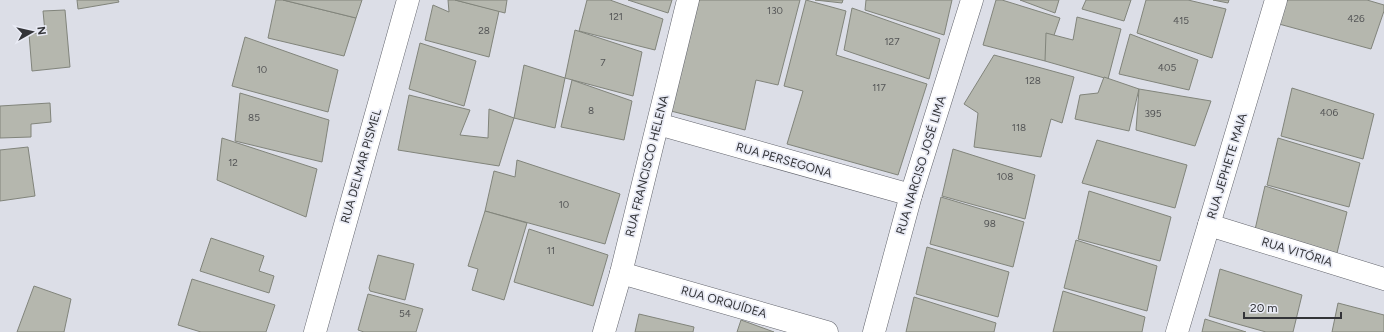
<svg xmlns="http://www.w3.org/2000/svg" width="1384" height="332" font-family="Figtree,sans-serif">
<rect width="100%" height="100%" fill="#dcdee7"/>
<g fill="#b5b7ae" stroke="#81847b">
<path d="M77,0H118L119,2L78,9Z"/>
<path d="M276,0H283L356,18L344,56L268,38Z"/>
<path d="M283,0H362L356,18Z"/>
<path d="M448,0H455L499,11L489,57L425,40L433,5L449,12Z"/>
<path d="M455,0H507L505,13Z"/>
<path d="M587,0H610L663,19L655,50L579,31Z"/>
<path d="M628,0H672L668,13Z"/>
<path d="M699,0H800L778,85L756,80L745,130L667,110Z"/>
<path d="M806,0L846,11L836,55L927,84L898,175L787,144L803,91L784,86Z"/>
<path d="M815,0H843L842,3Z"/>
<path d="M866,0H952L944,35L865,10Z"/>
<path d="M996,0H1002L1060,18L1045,61L983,45Z"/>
<path d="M1020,0H1059L1055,13Z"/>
<path d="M1086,0H1131L1124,21L1082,9Z"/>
<path d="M1146,0H1188L1226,9L1212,58L1137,33Z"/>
<path d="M1213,0H1229L1228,3Z"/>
<path d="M1287,0H1367L1384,5V11L1371,49L1279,24Z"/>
<path d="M852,8L940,39L929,79L844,50Z"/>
<path d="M65,10L70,67L32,71L29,34L45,32L43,11Z"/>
<path d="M1077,17L1121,29L1108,79L1045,61L1046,33L1073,40Z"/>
<path d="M575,30L642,52L633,96L565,78Z"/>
<path d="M1130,34L1198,60L1189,90L1119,74Z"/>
<path d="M245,37L338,70L328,112L232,86Z"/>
<path d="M420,43L476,61L464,106L409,89Z"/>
<path d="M994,55L1074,77L1062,123L1051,119L1041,157L974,147L978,113L964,104Z"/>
<path d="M524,65L565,78L555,128L514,118Z"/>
<path d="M1104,77L1139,89L1129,131L1075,119L1080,95L1098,93Z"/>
<path d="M572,80L632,101L624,140L561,127Z"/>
<path d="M1292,88L1374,114L1363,159L1281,136Z"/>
<path d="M1139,89L1211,101L1195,146L1136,130Z"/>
<path d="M240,93L329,120L322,162L235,141Z"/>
<path d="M409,95L470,110L460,135L488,138L489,109L514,118L499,166L398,150Z"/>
<path d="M50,103L51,122L31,124V137L0,138V106Z"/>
<path d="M222,138L317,169L306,217L217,180Z"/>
<path d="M1278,138L1360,163L1349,207L1267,185Z"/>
<path d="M1097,140L1187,165L1175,208L1082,183Z"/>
<path d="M28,147L35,196L0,201V150Z"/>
<path d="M953,149L1035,175L1025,219L942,196Z"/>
<path d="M517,160L620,194L605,244L485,211L494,171L515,177Z"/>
<path d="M1265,186L1347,212L1336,257L1254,234Z"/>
<path d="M1089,191L1171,217L1160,261L1078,239Z"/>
<path d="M941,197L1024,222L1013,267L930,244Z"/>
<path d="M485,211L527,223L504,300L472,290L478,269L468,266Z"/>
<path d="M529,229L608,255L593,306L514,282Z"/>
<path d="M211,238L264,256L259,271L274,276L269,293L200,271Z"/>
<path d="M1076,240L1157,266L1147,311L1064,288Z"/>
<path d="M927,247L1009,272L998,317L916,294Z"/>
<path d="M378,255L414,264L405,300L370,291L369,288Z"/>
<path d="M1220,269L1302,295L1293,332H1266L1209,316Z"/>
<path d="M192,279L275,305L266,332H201L178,325Z"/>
<path d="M34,286L71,299L64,332H17Z"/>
<path d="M1063,291L1145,317L1142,332H1053Z"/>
<path d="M368,294L423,309L416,332H364L358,330Z"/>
<path d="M914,297L996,323L994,332H906Z"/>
<path d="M1338,303L1384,315V332H1332Z"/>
<path d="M639,314L694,327L693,332H635Z"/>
<path d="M1205,319L1246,332H1202Z"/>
<path d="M741,320L774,332H737Z"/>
</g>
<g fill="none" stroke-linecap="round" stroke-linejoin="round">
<g stroke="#62646c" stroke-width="23">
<g id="minor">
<path d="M658,124L911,195"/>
<path d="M1209,225L1384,279"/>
<path d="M621,273L827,332"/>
<path d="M315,332L408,0"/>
<path d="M604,332L621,273L688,0"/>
<path d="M874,332L911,195L972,0"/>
<path d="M1177,332L1276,0"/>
</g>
</g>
<use href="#minor" stroke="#fff" stroke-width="22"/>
</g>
<g text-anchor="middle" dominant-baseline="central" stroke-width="3.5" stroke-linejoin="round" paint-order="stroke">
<g font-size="10" fill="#545556">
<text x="775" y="10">130</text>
<text x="616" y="16">121</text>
<text x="1356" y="18">426</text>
<text x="1181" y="20">415</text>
<text x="484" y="30">28</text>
<text x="892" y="41">127</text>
<text x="603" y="62">7</text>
<text x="1167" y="67">405</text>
<text x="262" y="69">10</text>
<text x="1033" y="80">128</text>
<text x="879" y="87">117</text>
<text x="591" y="110">8</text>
<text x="1329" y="112">406</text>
<text x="1153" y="113">395</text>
<text x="254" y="117">85</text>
<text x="1019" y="127">118</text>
<text x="233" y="162">12</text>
<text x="1005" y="176">108</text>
<text x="564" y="204">10</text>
<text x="990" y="223">98</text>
<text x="551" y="250">11</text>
<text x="405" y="313">54</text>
</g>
<g font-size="12" fill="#333438" stroke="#e9ebf5">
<text transform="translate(784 160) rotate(16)">RUA PERSEGONA</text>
<text transform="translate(921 165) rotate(-73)">RUA NARCISO JOSÉ LIMA</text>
<text transform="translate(361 166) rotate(-74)">RUA DELMAR PISMEL</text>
<text transform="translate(647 166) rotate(-76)">RUA FRANCISCO HELENA</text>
<text transform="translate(1227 166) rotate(-73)">RUA JEPHETE MAIA</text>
<text transform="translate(1297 252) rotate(17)">RUA VITÓRIA</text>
<text transform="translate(724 302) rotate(16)">RUA ORQUÍDEA</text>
</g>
</g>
<g transform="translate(32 32) rotate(82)" stroke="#e9ebf5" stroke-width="3" paint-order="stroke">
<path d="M0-3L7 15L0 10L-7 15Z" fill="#333438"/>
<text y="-6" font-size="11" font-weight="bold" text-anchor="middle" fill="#333438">N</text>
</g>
<path d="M1244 312v6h97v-6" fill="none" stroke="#333438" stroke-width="2"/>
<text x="1250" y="312" font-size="12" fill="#333438" stroke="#e9ebf5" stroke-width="3" paint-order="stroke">20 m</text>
</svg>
